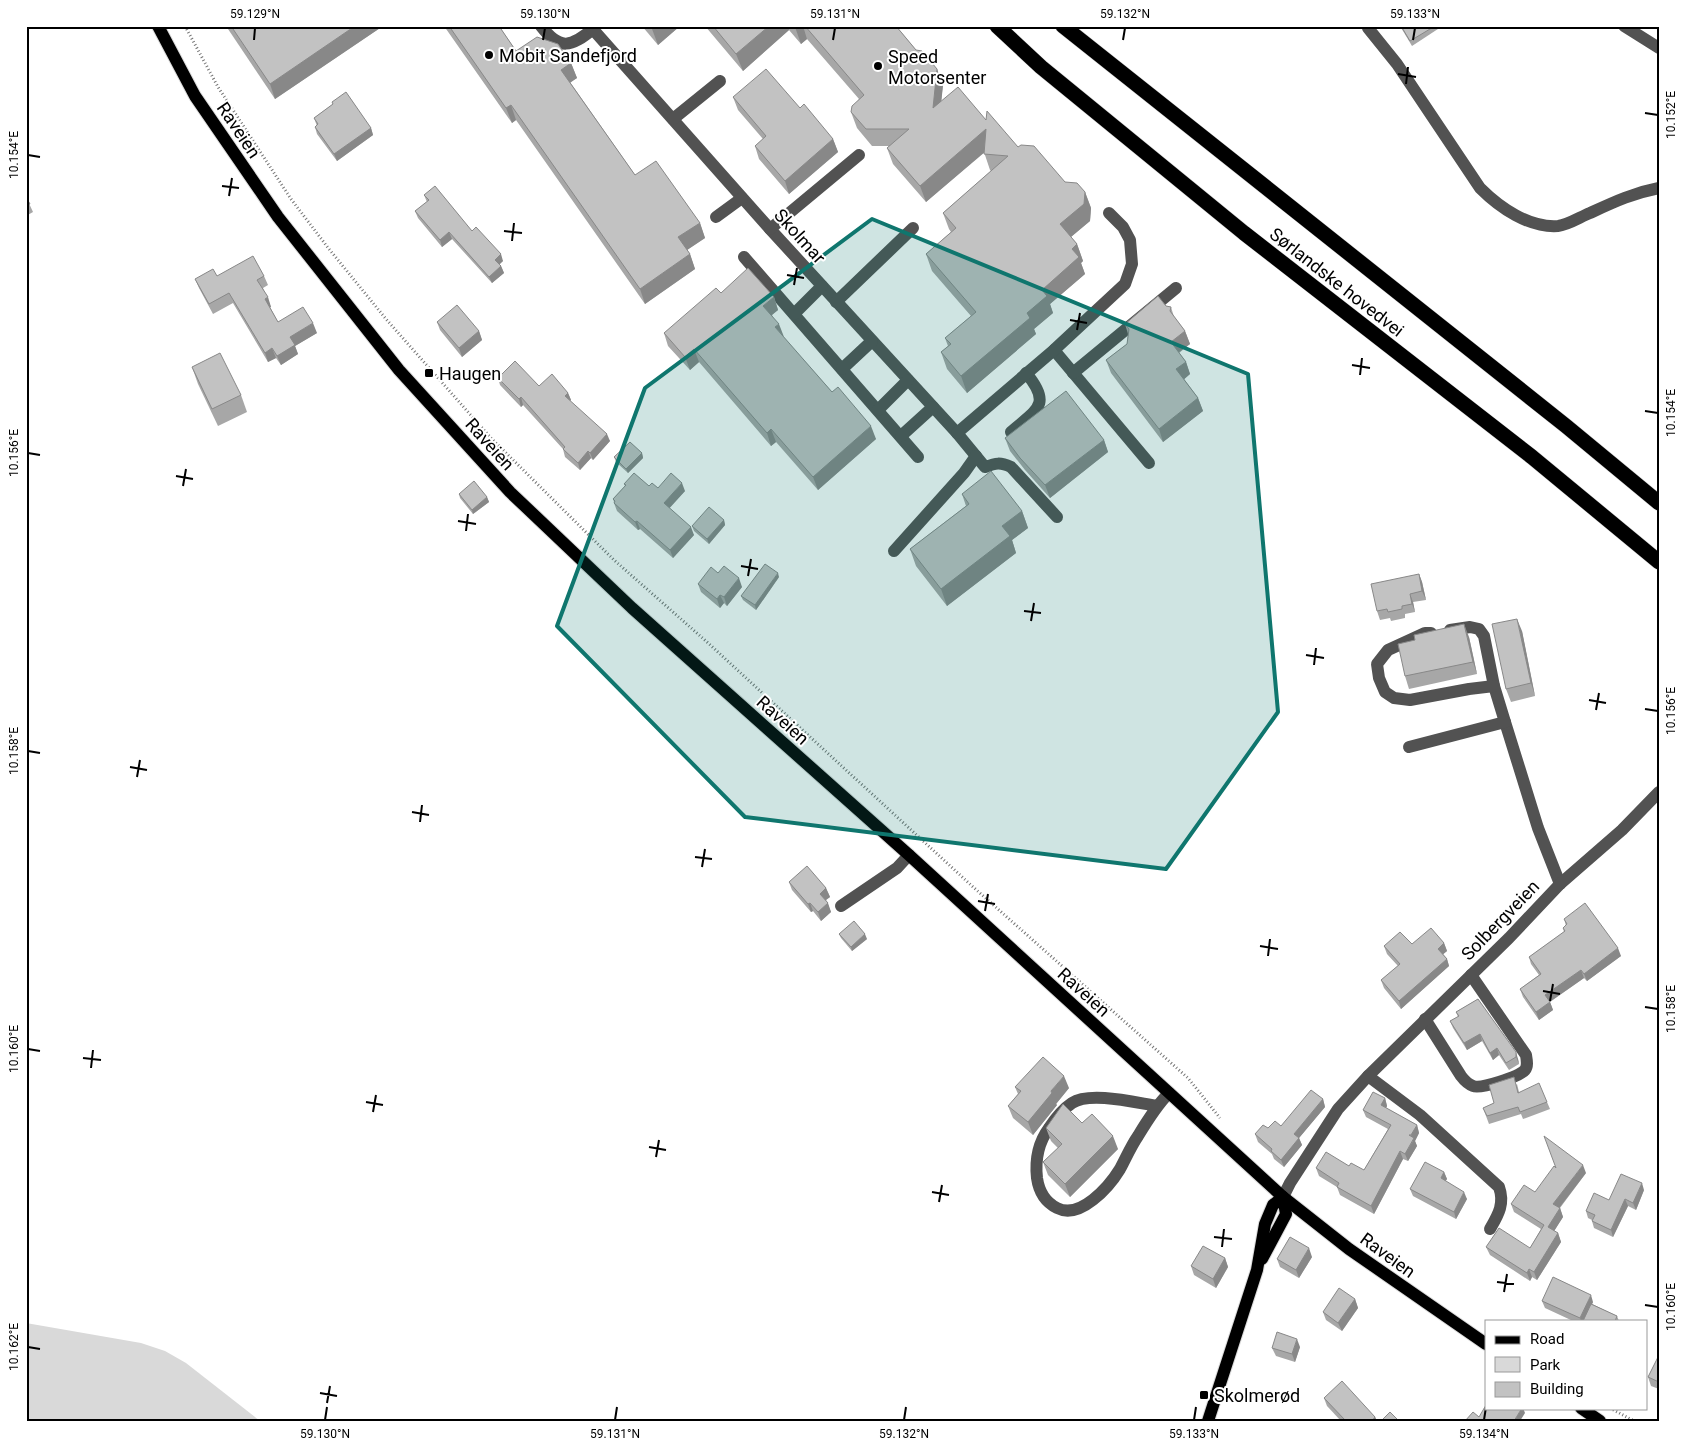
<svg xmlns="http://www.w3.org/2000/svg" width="1685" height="1447" font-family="Roboto,sans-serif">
<rect width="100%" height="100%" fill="#fff"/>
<path fill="#d9d9d9" d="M26,1323L141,1343L165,1351L186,1363L260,1421H31L26,1417Z"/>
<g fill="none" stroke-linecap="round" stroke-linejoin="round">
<g stroke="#dbdbdb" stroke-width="14">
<g id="major">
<path d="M158,26L195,96L278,217L399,370L510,492L632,608L909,855L1283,1197L1349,1249L1486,1344"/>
<path d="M1262,1259L1286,1214L1283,1197"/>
<path d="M1581,1408L1600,1421"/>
<path d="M1208,1421L1257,1270L1265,1224L1273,1205L1283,1197"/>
</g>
</g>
<g stroke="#dbdbdb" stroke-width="16">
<g id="highway">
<path d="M997,26L1041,67L1244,233L1532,457L1659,562"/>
<path d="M1063,26L1566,426L1659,503"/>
</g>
</g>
<g stroke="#747474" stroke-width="3" stroke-dasharray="1 2.5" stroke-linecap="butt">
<path d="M185,26L218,87L291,199L329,249L386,319L491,438L614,560L707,642L972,886L1188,1078L1220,1118"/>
<path d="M1610,1408L1634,1421"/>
</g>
<g stroke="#525252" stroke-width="12">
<path d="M541,26C560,51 571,47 593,29"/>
<path d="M590,26L770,229L957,433L985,467C996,463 1000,462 1011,467L1057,517"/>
<path d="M1624,26L1659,48"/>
<path d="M1368,28L1397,64L1480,188C1500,208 1529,228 1558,226C1568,225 1580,217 1590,213C1614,202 1633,193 1659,188"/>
<path d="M673,119L720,81"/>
<path d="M716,217L742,198"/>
<path d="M770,229L859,155"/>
<path d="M744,257L918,457"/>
<path d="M836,302L913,228"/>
<path d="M794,314L822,286"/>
<path d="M1054,350L1149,463"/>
<path d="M842,369L872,341"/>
<path d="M1073,373L1176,288"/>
<path d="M878,410L908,380"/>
<path d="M1011,432C1036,410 1053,405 1026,373"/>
<path d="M957,433L1054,350L1125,284L1132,264L1130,240L1123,227L1109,213"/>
<path d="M901,436L933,407"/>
<path d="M894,551L964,473L976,456"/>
<path d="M1450,630L1470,627L1479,629L1484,636L1494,686L1505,722L1538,828L1560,884"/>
<path d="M1431,633H1425L1388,650L1377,664L1379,678L1385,692L1394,698L1410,700L1469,689L1494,686"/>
<path d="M1409,747L1505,722"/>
<path d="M841,906L897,868L909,855"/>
<path d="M1425,1019L1461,1076C1464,1080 1468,1084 1473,1086C1481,1089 1519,1077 1525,1070C1528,1066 1527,1061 1526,1055L1471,975"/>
<path d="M1368,1076L1420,1115L1499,1187C1505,1204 1498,1215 1490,1229"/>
<path d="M1158,1106C1137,1103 1090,1091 1072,1103C1063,1109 1055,1119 1049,1128C1038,1143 1035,1160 1037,1178C1039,1192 1045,1202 1057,1208C1080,1220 1109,1187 1120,1169C1126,1158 1131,1146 1138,1136C1147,1121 1157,1105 1169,1093"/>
<path d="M1283,1197L1290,1183L1338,1109L1368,1076L1509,938L1560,884L1622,830L1659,792"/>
</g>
<use href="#major" stroke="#000" stroke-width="12"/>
<use href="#highway" stroke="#000" stroke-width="15"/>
</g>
<g fill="#a7a7a7">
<path d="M226,26H383L275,99Z"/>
<path d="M444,26H499L516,51L571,63L577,78L570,82L635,175L700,223L705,238L687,250L690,254L695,269L645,304L516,120L512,123Z"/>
<path d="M642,26H680L658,45Z"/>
<path d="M705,26H896L916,50L937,69L943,85L941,101L986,120L1018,147L1065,182L1085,192L1091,208L1090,221L1071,237L1077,244L1083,261L1081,263L1085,274L1050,304L1053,313L1034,329L1036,334L967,393L947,369L941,352L948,346L945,338L971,316L932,271L926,254L951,232L949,229L943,213L991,171L990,170L984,152L926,202L893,164L887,148L889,146H872L857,128L851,112L859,99L807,39L801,44L789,30L743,71Z"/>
<path d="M1400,26H1441V27L1412,46Z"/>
<path d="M733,97L800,108L833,139L838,152L789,194L759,159L755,146L763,139L738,110Z"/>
<path d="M332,102L371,128L373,135L337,161L317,134L315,127L317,126L314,118L333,104Z"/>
<path d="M424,195L472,231L503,261L499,264L501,266L504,273L492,283L452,239L442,247L418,218L415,211L427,202Z"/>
<path d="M26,197L33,212L26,216Z"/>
<path d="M217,276H264L268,285L263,288L271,307H270L278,322L317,333L295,346L298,354L281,365L276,358L268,362L233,303L213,314L199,288L195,279Z"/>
<path d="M721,293L774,297L778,310L772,315L783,337L832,392L876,439L818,490L776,442L771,446L699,362L690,370L668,346L664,333Z"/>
<path d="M1166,306L1171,307L1174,317L1185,331L1190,344L1179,353L1186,362L1190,374L1184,379L1198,398L1203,411L1163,442L1111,373L1106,360L1127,344L1128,334L1125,324Z"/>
<path d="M437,322L479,331L482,340L462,357L440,330Z"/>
<path d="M192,367L241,395L247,412L218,426L198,384Z"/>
<path d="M498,378L539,386L568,393L571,400L570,401L610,441L593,460L591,458L580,470L565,457L563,449L523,405L521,407L500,385Z"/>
<path d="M1005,438L1104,440L1108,452L1050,498L1025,470L1010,451Z"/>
<path d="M642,453L643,458L628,473L616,462L614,457Z"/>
<path d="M624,484L649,486L658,488L685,491L669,508L694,535L673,558L640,529L638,530L617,511L614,503V502L613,499L625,486Z"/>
<path d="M459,494L487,497L489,502L473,514L460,498Z"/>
<path d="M962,494L1022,511L1028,528L1012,540L1016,553L947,606L916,566L910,549L966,506Z"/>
<path d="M724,520L725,525L709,544L694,531L692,526Z"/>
<path d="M718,573L742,587L727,606L724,603L720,608L701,592L698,584Z"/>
<path d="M1419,574L1422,582L1426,600L1413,602L1415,612L1405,614V618L1391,621L1390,618L1380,620L1377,611Z"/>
<path d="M779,577L756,610L743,600L741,596Z"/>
<path d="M1522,631L1535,696L1511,702L1506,689Z"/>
<path d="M1469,637L1477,674L1409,689L1405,676Z"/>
<path d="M789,882L826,888L830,897L826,900L831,912L821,921L813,911L811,912L792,890Z"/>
<path d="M1564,919L1621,956L1587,981L1584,978L1550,1002L1553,1010L1539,1020L1523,997L1520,989L1539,975L1531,964L1529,957L1564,932L1563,928L1566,926Z"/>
<path d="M839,934L867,939L852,951L841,938Z"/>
<path d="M1444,943L1447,951L1443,954L1447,959L1449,966L1401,1009L1384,988L1381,980L1398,966L1387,954L1384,946Z"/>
<path d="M1478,999L1518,1059L1519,1064L1509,1070L1499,1055L1493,1060L1482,1041L1467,1050L1453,1028L1450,1021L1458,1017L1456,1012Z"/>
<path d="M1517,1084L1519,1092L1547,1102L1550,1109L1523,1119L1521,1114L1489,1124L1483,1108L1494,1103Z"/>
<path d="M1015,1087L1069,1088L1056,1104L1057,1105L1033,1135L1013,1118L1008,1106L1018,1094Z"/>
<path d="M1385,1098L1387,1106L1386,1108L1417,1125L1419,1133L1415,1141L1417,1146L1408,1161L1403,1159L1374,1214L1340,1195L1337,1187L1319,1176L1316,1168L1349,1166L1364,1170L1388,1129L1366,1117L1363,1110Z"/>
<path d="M1323,1099L1325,1107L1299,1138L1302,1145L1284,1167L1274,1159L1272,1154L1258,1142L1255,1134L1268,1128L1281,1126Z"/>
<path d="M1046,1128L1118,1149L1070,1197L1048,1175L1043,1162L1058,1148L1051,1141Z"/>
<path d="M1444,1172L1447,1179L1445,1181L1467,1199L1456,1219L1413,1196L1410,1189Z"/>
<path d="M1586,1173L1560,1208L1563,1217L1554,1231L1558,1233L1561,1242L1537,1280L1532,1277L1530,1281L1490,1255L1486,1247L1530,1248L1541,1229L1514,1212L1511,1204L1535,1192Z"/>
<path d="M1644,1190L1636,1210L1628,1206L1613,1237L1594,1228L1592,1221V1220L1588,1218L1586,1211L1609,1200Z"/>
<path d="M1312,1257L1299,1278L1280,1267L1277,1259Z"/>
<path d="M1225,1258L1228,1267L1216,1288L1194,1275L1191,1266Z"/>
<path d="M1355,1299L1358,1308L1342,1331L1326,1320L1323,1312Z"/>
<path d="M1542,1301L1593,1302L1592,1304L1617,1316L1619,1321H1573L1545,1308Z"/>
<path d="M1300,1347L1295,1362L1276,1356L1272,1348Z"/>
<path d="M1659,1357V1389L1651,1386L1648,1377Z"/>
<path d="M1324,1398L1375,1417L1377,1421H1341L1327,1406Z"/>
</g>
<g fill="#888">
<path d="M355,26H383L275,99L270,84Z"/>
<path d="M655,26H680L658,45L652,29Z"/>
<path d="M769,26H788L789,30L743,71L736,54Z"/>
<path d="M796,26H803L807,39L801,44L795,27Z"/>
<path d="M571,63L577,78L567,85L561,70Z"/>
<path d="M937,69L943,85L939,125L933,108Z"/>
<path d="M511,105L516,120L512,123L506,108Z"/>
<path d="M371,128L373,135L337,161L334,154Z"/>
<path d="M986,129L992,146L926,202L920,186Z"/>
<path d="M833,139L838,152L789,194L785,181Z"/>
<path d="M1085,192L1091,208L1090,221L1066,241L1060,224Z"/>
<path d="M700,223L705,238L684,252L678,237Z"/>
<path d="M449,232L452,239L442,247L440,240Z"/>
<path d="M1077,244L1083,261L1081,263L1085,274L1050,304L1053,313L1034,329L1036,334L967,393L961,376L1027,313L1042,290L1072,249Z"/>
<path d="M501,254L503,261L498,266L495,260Z"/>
<path d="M690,254L695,269L645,304L640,289Z"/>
<path d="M501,266L504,273L492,283L489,277Z"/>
<path d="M268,297L271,307L268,308L265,299Z"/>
<path d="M774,297L778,310L768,318L763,306Z"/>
<path d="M313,323L317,333L295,346L298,354L281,365L277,356L290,337Z"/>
<path d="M779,324L784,337L775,327Z"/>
<path d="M479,331L482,340L462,357L459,348Z"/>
<path d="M1185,331L1190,344L1175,355L1171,342Z"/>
<path d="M272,348L276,358L268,362L265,353Z"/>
<path d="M694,349L699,362L690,370L685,357Z"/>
<path d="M1186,362L1190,374L1181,382L1176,369Z"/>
<path d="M568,393L571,400L567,404L565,396Z"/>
<path d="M521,397L523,405L521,407L519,399Z"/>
<path d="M1198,398L1203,411L1163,442L1159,429Z"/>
<path d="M871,426L876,439L818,490L813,477Z"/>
<path d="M771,429L776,442L771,446L767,433Z"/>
<path d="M607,434L610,441L593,460L590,453Z"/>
<path d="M1104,440L1108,452L1050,498L1045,485Z"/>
<path d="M588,451L591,458L580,470L578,463Z"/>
<path d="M642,453L643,458L628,473L626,469Z"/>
<path d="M682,483L685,491L667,511L664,503Z"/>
<path d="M487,497L489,502L473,514L472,510Z"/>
<path d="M1022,511L1028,528L1012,540L1016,553L947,606L941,589L1002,526Z"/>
<path d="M724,520L725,525L709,544L707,539Z"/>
<path d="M637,521L640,529L638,530L635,522Z"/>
<path d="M691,527L694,535L673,558L670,550Z"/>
<path d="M778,573L779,577L756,610L755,605Z"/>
<path d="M1419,574L1422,582L1426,600L1422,591Z"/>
<path d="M739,578L742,587L727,606L724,597Z"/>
<path d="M1410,594L1413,602L1415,612L1412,604Z"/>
<path d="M720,595L724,603L720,608L717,599Z"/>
<path d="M1517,619L1522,631L1535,696L1531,683Z"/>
<path d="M1464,624L1469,637L1477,674L1473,662Z"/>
<path d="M826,888L830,897L823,902L820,894Z"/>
<path d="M810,903L813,911L811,912L808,904Z"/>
<path d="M828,903L831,912L821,921L818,912Z"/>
<path d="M865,934L867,939L852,951L851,947Z"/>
<path d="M1444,943L1447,951L1441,956L1438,949Z"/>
<path d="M1618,948L1621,956L1587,981L1584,974Z"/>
<path d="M1447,959L1449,966L1401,1009L1399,1001Z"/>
<path d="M1581,970L1584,978L1548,1003L1545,995Z"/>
<path d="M1550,1002L1553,1010L1539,1020L1536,1012Z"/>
<path d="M1480,1034L1482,1041L1467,1050L1464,1043Z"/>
<path d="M1497,1048L1499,1055L1493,1060L1490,1053Z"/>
<path d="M1516,1052L1518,1059L1519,1064L1516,1057Z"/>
<path d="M1064,1076L1069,1088L1056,1104L1057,1105L1033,1135L1028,1122L1051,1091Z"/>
<path d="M1385,1098L1387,1106L1384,1112L1381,1105Z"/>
<path d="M1323,1099L1325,1107L1299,1138L1302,1145L1284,1167L1281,1160L1294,1134Z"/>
<path d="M1417,1125L1419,1133L1415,1141L1417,1146L1408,1161L1405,1154L1413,1141L1411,1135Z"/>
<path d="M1113,1136L1118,1149L1070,1197L1065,1184Z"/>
<path d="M1400,1151L1403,1159L1374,1214L1371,1206Z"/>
<path d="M1583,1165L1586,1173L1556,1212L1553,1204Z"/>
<path d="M1444,1172L1447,1179L1443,1185L1441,1178Z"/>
<path d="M1642,1183L1644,1190L1636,1210L1633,1203Z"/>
<path d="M1464,1192L1467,1199L1456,1219L1454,1212Z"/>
<path d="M1625,1199L1628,1206L1613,1237L1611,1230Z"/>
<path d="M1560,1208L1563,1217L1551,1236L1548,1227Z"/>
<path d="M1558,1233L1561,1242L1537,1280L1534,1272Z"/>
<path d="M1309,1248L1312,1257L1299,1278L1296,1270Z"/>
<path d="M1225,1258L1228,1267L1216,1288L1213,1279Z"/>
<path d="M1529,1269L1532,1277L1530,1281L1527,1273Z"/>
<path d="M1591,1295L1593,1302L1584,1321H1581L1580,1318Z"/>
<path d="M1355,1299L1358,1308L1342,1331L1338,1323Z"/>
<path d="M1297,1339L1300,1347L1295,1362L1292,1354Z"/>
<path d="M1522,1408H1523L1525,1413L1520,1421H1514Z"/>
<path d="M1375,1417L1377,1421H1372Z"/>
</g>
<g fill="#c2c2c2" stroke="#888">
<path d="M231,26H355L270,84Z"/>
<path d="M449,26H499L516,51L537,37L558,44L571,63L561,70L635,175L656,161L700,223L678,237L690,254L640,289L511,105L506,108Z"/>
<path d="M713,26H769L736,54Z"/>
<path d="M805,26H896L916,50L922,51L937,69L933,108L958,87L986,120L987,111L1018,147L1021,145L1034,146L1065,182L1077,183L1085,192L1084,204L1060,224L1077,244L1072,249L1079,257L1042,290L1047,296L1027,313L1030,318L961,376L941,352L951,344L945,338L976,312L926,254L956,228L943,213L1008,156L984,154L986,129L920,186L887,148L909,129H866L851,112L852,106L864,95Z"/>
<path d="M1401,26H1435L1410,41Z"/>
<path d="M766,69L800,108L804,104L833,139L785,181L755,146L766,136L733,97Z"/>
<path d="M346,92L371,128L334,154L315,127L318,124L314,118L333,104L332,102Z"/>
<path d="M435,186L472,231L476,227L501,254L495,260L501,266L489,277L449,232L440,240L415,211L429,200L424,195Z"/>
<path d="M26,197L30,204L26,205Z"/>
<path d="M253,256L264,276L257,280L268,297L265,299L278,322L303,307L313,323L290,337L295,345L277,356L272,348L265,353L229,293L209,304L195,279L213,269L217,276Z"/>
<path d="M748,268L774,297L763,306L779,324L775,327L832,392L838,387L871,426L813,477L771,429L767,433L694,349L685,357L664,333L716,288L721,293Z"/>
<path d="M1158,296L1166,306L1171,307L1170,311L1185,331L1171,342L1186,362L1176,369L1198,398L1159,429L1106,360L1127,344L1129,329L1125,324Z"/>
<path d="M457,305L479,331L459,348L437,322Z"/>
<path d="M220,353L241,395L212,409L192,367Z"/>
<path d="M515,361L539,386L552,374L568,393L565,396L607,434L590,453L588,451L578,463L563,449L565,447L521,397L519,399L498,378Z"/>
<path d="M1066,391L1104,440L1045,485L1020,458L1005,438Z"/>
<path d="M630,442L642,453L626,469L614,457Z"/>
<path d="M991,471L1022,511L1002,526L1010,536L941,589L910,549L969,504L962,494Z"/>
<path d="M634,473L649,486L652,483L658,488L671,473L682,483L664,503L691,527L670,550L637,521L635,522L614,503L615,501L613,499L626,485L624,484Z"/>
<path d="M474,481L487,497L472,510L459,494Z"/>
<path d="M709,507L724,520L707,539L692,526Z"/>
<path d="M765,564L778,573L755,605L741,596Z"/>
<path d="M724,566L739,578L724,597L720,595L717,599L698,584L711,567L718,573Z"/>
<path d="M1419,574L1422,591L1410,594L1412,604L1402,606V609L1388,612L1387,609L1377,611L1371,584Z"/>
<path d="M1517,619L1531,683L1506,689L1492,624Z"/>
<path d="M1464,624L1473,662L1405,676L1398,644L1415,640L1414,635Z"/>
<path d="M807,866L826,888L820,894L828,903L818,912L810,903L808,904L789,882Z"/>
<path d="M1585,903L1618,948L1584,974L1581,970L1545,995L1550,1002L1536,1012L1520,989L1541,974L1529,957L1565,931L1563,928L1567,924L1564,919Z"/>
<path d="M854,921L865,934L851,947L839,934Z"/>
<path d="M1431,928L1444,943L1438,949L1447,959L1399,1001L1381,980L1400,964L1384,946L1400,932L1412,944Z"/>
<path d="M1478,999L1516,1052V1057L1506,1063L1497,1048L1490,1053L1480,1034L1464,1043L1450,1021L1459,1016L1456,1012Z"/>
<path d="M1043,1057L1064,1076L1051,1091L1052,1093L1028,1122L1008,1106L1021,1091L1015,1087Z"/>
<path d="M1514,1077L1518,1093L1539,1083L1547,1102L1520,1112L1518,1107L1487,1116L1483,1108L1494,1103L1489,1085Z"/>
<path d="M1311,1090L1323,1099L1294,1134L1299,1138L1281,1160L1271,1151L1272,1149L1255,1134L1263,1125L1268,1128L1275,1121L1281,1126Z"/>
<path d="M1373,1092L1385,1098L1381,1105L1417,1125L1411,1135H1409L1414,1138L1405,1154L1400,1151L1371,1206L1337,1187L1339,1183L1316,1168L1326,1152L1349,1166L1351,1163L1364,1170L1391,1125L1363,1110Z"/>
<path d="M1063,1104L1082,1123L1092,1114L1113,1136L1065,1184L1043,1162L1062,1144L1046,1128Z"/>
<path d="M1544,1136L1583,1165L1553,1204L1560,1208L1548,1227L1558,1233L1534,1272L1529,1269L1527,1273L1486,1247L1499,1228L1530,1248L1544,1225L1511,1204L1524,1185L1535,1192L1554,1166L1556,1168Z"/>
<path d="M1425,1162L1444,1172L1441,1178L1464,1192L1454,1212L1410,1189Z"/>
<path d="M1621,1174L1642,1183L1633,1203L1625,1199L1611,1230L1592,1221L1595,1215L1586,1211L1594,1193L1609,1200Z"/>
<path d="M1290,1237L1309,1248L1296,1270L1277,1259Z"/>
<path d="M1203,1246L1225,1258L1213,1279L1191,1266Z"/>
<path d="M1553,1277L1591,1295L1580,1318L1542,1301Z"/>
<path d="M1339,1288L1355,1299L1338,1323L1323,1312Z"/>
<path d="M1591,1304L1617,1316L1615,1321H1583Z"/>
<path d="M1277,1332L1297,1339L1292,1354L1272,1348Z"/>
<path d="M1658,1357H1659V1382L1648,1377Z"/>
<path d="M1342,1381L1375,1417L1372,1421H1344L1345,1420L1324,1398Z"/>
<path d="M1486,1405V1408H1522L1514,1421H1465L1473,1412L1479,1417Z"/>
<path d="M1390,1412L1399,1421H1381Z"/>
</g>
<path fill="#0f766e" fill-opacity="0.2" stroke="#0f766e" stroke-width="4" stroke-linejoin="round" d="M872,219L1248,374L1278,712L1166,869L745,817L557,626L645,388Z"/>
<path fill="none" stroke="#000" stroke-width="2" d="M254,40L255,28M543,40L545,28M833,40L835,28M1123,40L1125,28M1413,40L1415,28M1398,74L1416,77M1406,84L1408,67M1645,113L1658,115M28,155L40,157M222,186L239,188M229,196L232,178M504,231L522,233M512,241L514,223M787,275L804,278M794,285L797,268M1070,320L1087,323M1077,330L1080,313M1352,365L1370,368M1360,375L1362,358M1645,411L1658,413M28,453L40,455M176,476L193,479M183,486L186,469M458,521L476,524M466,531L468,514M741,566L758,569M748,576L751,559M1024,611L1041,613M1031,621L1034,603M1306,655L1324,658M1314,665L1316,648M1589,700L1606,703M1645,709L1658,711M1596,710L1599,693M28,751L40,753M130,767L147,770M137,777L140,760M412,812L429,815M420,822L422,805M695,857L712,859M702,867L705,849M978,901L995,904M985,911L988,894M1260,946L1278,949M1268,956L1270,939M1543,991L1560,994M1550,1001L1553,984M1645,1007L1658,1009M28,1049L40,1051M83,1058L101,1060M91,1068L93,1050M366,1102L383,1105M373,1112L376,1095M649,1147L666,1150M656,1157L659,1140M932,1192L949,1195M939,1202L942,1185M1214,1237L1232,1239M1222,1247L1224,1229M1497,1282L1514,1284M1504,1292L1507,1274M1645,1305L1658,1307M28,1347L40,1349M320,1393L337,1396M327,1403L330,1386M325,1420L327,1407M615,1420L617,1407M904,1420L906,1407M1194,1420L1196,1407M1484,1420L1486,1407"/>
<g fill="#000" stroke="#fff" stroke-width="2">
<circle cx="489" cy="55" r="5"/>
<circle cx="878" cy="66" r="5"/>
<rect x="424" y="368" width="10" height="10" rx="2.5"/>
<rect x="1199" y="1390" width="10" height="10" rx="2.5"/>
</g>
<g text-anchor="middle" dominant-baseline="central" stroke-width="4" stroke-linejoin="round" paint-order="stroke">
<g font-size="18" fill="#000" stroke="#fff" text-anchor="start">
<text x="499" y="55">Mobit Sandefjord</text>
<text x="888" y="56">Speed<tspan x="888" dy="21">Motorsenter</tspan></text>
<text x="439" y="373">Haugen</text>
<text x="1214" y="1395">Skolmerød</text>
</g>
<g font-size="18" fill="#000" stroke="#fff">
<text transform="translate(239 130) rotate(56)">Raveien</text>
<text transform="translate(800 236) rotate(48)">Skolmar</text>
<text transform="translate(1337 282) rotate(38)">Sørlandske hovedvei</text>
<text transform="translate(490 444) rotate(48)">Raveien</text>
<text transform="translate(783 720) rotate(42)">Raveien</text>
<text transform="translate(1500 920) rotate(-46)">Solbergveien</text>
<text transform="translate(1084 992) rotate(42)">Raveien</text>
<text transform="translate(1388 1255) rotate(36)">Raveien</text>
</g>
</g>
<rect width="1685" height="1447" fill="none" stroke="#ffffff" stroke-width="55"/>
<rect x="1485" y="1320" width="162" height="90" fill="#ffffff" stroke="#999999"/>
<rect x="1495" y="1336" width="25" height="8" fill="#000000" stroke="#999999"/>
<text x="1530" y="1344" font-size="15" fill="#000000">Road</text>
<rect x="1495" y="1357" width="25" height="15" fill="#d9d9d9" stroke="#999999"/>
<text x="1530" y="1370" font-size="15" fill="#000000">Park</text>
<rect x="1495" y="1382" width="25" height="15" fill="#c2c2c2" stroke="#999999"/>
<text x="1530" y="1394" font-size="15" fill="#000000">Building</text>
<rect x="28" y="28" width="1630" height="1392" fill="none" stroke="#000" stroke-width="2"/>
<g font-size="12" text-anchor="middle" fill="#000">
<text x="255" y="18">59.129°N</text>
<text x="545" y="18">59.130°N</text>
<text x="835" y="18">59.131°N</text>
<text x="1125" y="18">59.132°N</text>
<text x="1415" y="18">59.133°N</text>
<text transform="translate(1671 115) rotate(-90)" y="4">10.152°E</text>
<text transform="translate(14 155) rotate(-90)" y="4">10.154°E</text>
<text transform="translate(1671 413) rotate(-90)" y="4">10.154°E</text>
<text transform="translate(14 453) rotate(-90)" y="4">10.156°E</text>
<text transform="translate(1671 711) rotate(-90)" y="4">10.156°E</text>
<text transform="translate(14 751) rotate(-90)" y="4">10.158°E</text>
<text transform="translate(1671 1009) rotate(-90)" y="4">10.158°E</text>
<text transform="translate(14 1049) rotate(-90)" y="4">10.160°E</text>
<text transform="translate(1671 1307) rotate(-90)" y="4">10.160°E</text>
<text transform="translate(14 1347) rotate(-90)" y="4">10.162°E</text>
<text x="325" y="1438">59.130°N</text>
<text x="615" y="1438">59.131°N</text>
<text x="904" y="1438">59.132°N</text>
<text x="1194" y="1438">59.133°N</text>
<text x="1484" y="1438">59.134°N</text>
</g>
</svg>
